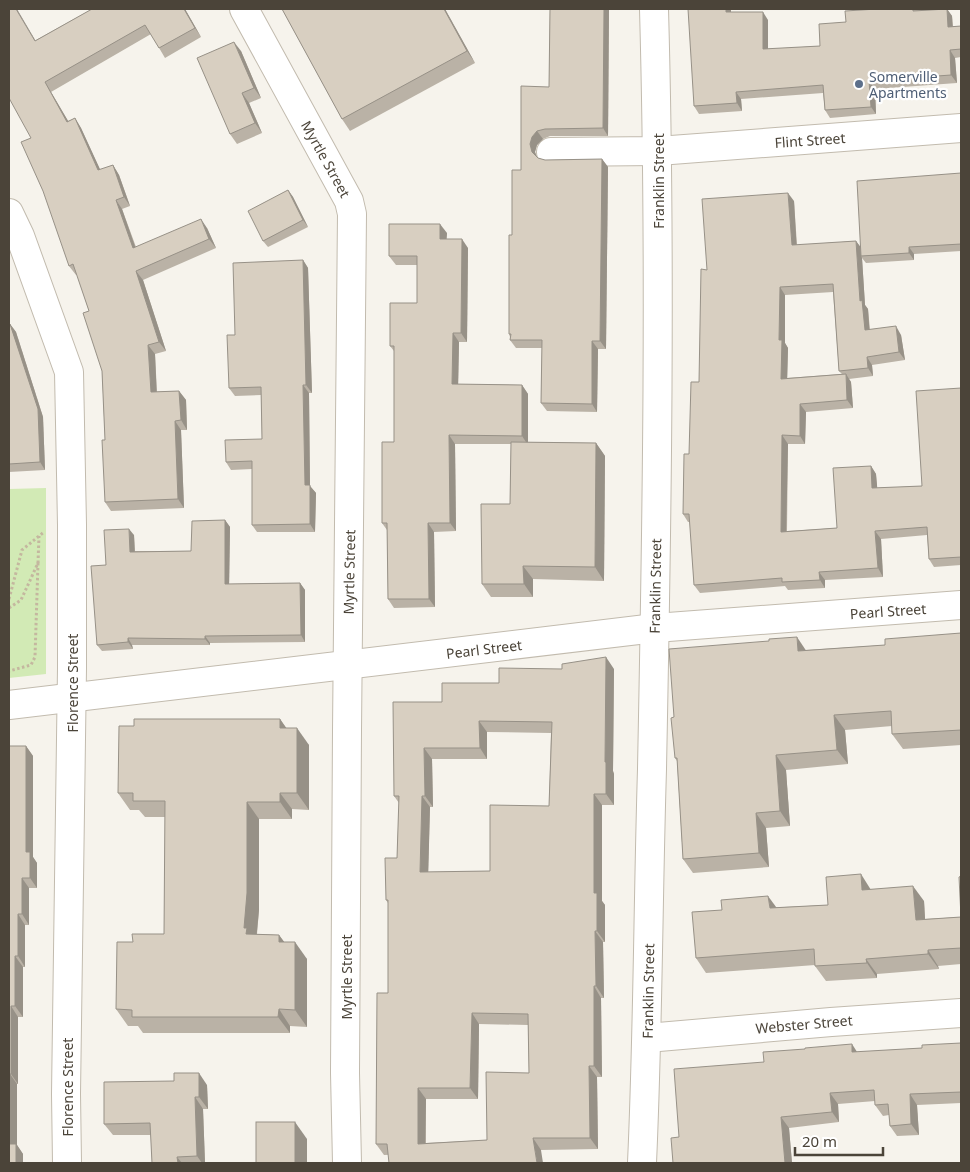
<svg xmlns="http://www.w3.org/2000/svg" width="970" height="1172" font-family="'Noto Sans',sans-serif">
<rect width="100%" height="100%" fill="#f6f3ec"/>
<path fill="#d2eab5" d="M46,488V674L9,678V489Z"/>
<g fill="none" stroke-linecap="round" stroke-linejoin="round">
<g stroke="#c2bbae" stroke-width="30">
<g id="minor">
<path d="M244,9L349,201L352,214L347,731L345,1073L347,1163"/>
<path d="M551,152L658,151L961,128"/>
<path d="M9,213L20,236L69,372L72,525V668L66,1094L67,1163"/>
<path d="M9,705L655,628L961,605"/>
<path d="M647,1038L831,1022L961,1013"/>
<path d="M642,1163C648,1032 648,900 652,769C657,516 661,262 654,9"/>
</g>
</g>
<g stroke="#c4b79f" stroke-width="3" stroke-dasharray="2.5 2.5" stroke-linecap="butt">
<path d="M38,563L39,536"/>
<path d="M9,599L22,550L44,532"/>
<path d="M9,608L21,600L38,563L35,657L31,665L9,671"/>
</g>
<use href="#minor" stroke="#fff" stroke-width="28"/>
</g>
<g fill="#bab2a6" fill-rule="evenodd">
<path d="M92,9H185L201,37L165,58L151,34L51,92L68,121L75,118L81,128L100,170L113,165L119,175L130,206L122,209L136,247L207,228L216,248L143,280L166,351L155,354L157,392L179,391L186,400L187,430H181L184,508L111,511L105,502V440L102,371L89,311L77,274L76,275L69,266L31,138L36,40Z"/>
<path d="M282,9H445L475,63L350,131L342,119Z"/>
<path d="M550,9H609L608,136H550L543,139L537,145L535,152L537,157L538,158L545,160L602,159L608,167L606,349H598L597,412L547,411L541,403L542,348H516L510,340V337L509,334L512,235L521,170L549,87Z"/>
<path d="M877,9H915L916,10L947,9L952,16L953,26H961V57L955,58L957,83L875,89L876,114L830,118L825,110L823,93L741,99L742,111L699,114L694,106L731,12L768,20V49L820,46L846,22Z"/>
<path d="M241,51L261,98L249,103L262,133L237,144L230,134Z"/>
<path d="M961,173V251L914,254V260L866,263L862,258L865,305L868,309L870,330L901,335L905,360L872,365L873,376L849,379L851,382L853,408L806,412L805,444H788L787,531L837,528L871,466L876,474L877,488L922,486L961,388V565L934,567L929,559L927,535L881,539L883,577L825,580V588L788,590L785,586L700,593L694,585L690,522H688L683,514L689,454L699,382L707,270L794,201L797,245L856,241L861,248ZM833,292L839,371L842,374L787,378L788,348L785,343V295Z"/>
<path d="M288,190L293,197L308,227L268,247L263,241Z"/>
<path d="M447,233L446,239L468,248L467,342H459L458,384L522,385L528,394V442L596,443L605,456L604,581L533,579V597H491L482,584L510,504L511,444H455L456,531L434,532L435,607L394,608L388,599L387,530L382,523L394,442V351L390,346L417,303V265H396L389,256Z"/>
<path d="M303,260L308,268L312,393H309L310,486L316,493L315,532H257L252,525V469L231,470L226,462L262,439L261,395L235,396L229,388L235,335Z"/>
<path d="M9,324H10L16,332L43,417L45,470L9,472Z"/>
<path d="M225,520L230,527L229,584L300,583L305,590V642L210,643V645H132L133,649L102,651L97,645L106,565L134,535L135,551H191Z"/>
<path d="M961,633V745L903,749L892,734V726L845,730L848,764L786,770L790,826L766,828L769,867L693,873L683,859L677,761L675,758L674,717L806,650L885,645Z"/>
<path d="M562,669H614L613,771L614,774V805H602V901L605,905V942H603L604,998H601L602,1077H597L598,1149L541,1150L384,1155L376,1144L388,993V903L386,900L397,858L399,803L394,796L442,702L499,683ZM487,732L551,733L549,806L490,871L428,872L430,807H433L432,759H487ZM479,1024L528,1025L529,1073L487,1140L426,1143V1099H478Z"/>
<path d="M280,719L286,728L309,745V810L292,809V819H259V910L257,934L279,935L284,942L307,959V1027L290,1026V1033H143L138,1026H128L116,1009L133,942L164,934L166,817H145L139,810H130L118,793L134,726Z"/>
<path d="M9,746H26L33,756V857L37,863V888H29V925H25V967H23V1017H18V1084H17V1145L23,1154L9,1163Z"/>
<path d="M871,889L924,901L925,919L961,917V964L938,966L939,969L877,974V978L826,981L815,966V965L706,973L696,958L722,910L828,905Z"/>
<path d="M961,1043V1103L917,1105L919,1135L897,1136L890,1126L889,1115L883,1116L875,1105V1101L838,1104L839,1122L789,1128L792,1163H673L679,1137L764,1062L857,1052L922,1048Z"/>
<path d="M207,1085L208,1109H203L205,1163H152L151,1135H113L104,1124Z"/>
</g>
<g fill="#979187">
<path d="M16,9H17L41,50L35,41Z"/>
<path d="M184,9H185L201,37L195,28Z"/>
<path d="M444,9H445L475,63L467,51Z"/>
<path d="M604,9H609L608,136L603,128Z"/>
<path d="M726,9H731V20L726,12Z"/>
<path d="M947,9L952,16L953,34L948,27Z"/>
<path d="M763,12L768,20V57L763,49Z"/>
<path d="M234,42L241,51L261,98L254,88Z"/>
<path d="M950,50L955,58L957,83L951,75Z"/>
<path d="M869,81L875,89L876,114L871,107Z"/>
<path d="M45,82L51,92L74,131L67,122Z"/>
<path d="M736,92L741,99L742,111L737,103Z"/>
<path d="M242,93L249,103L262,133L255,123Z"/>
<path d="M75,118L81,128L105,180L98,170Z"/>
<path d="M537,131L543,139L537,145L535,152L538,160L532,152L530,144L532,137Z"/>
<path d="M602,159L608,167L606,349L600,341Z"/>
<path d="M113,165L119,175L130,206L124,197Z"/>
<path d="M288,190L293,197L308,227L303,220Z"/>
<path d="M788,193L794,201L797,253L792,245Z"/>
<path d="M116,200L122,209L139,258L133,248Z"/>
<path d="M201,219L207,228L216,248L209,239Z"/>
<path d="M440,224L447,233L446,248L440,239Z"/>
<path d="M462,239L468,248L467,342L461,333Z"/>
<path d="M856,241L862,249L861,256L862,258L865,305L868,309L870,339L865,330L860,301Z"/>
<path d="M909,247L914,254V260L909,253Z"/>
<path d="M303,260L308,268L312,393L306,385Z"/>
<path d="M136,271L143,280L166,351L159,342Z"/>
<path d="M780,287L785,295V343L788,348L787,387L781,379L779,340Z"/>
<path d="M10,324L16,332L43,417L45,470L40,462Z"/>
<path d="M896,326L901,335L905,360L899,352Z"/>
<path d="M453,333L459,342L458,393L452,384Z"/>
<path d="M592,341L598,349L597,412L592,404Z"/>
<path d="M148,345L155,354L157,401L151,392Z"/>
<path d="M867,357L872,365L873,376L868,368Z"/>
<path d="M846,374L851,382L853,408L847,400Z"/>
<path d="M303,385L309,393L310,486L316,493L315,532L310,524L305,485Z"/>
<path d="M522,385L528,394V445L522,436Z"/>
<path d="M179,391L186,400L187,430L181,420Z"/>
<path d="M800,404L806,412L805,444L800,436Z"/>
<path d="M175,421L181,430L184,508L178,499Z"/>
<path d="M449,435L455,444L456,531L450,523Z"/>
<path d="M782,435L788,444L786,540L781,532Z"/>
<path d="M596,443L605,456L604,581L595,567Z"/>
<path d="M871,466L876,474L878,496L872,488Z"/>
<path d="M225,520L230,527L229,591L225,584Z"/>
<path d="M428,523L434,532L435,607L429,599Z"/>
<path d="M129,529L134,535L135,558L130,552Z"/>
<path d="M875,531L881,539L883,577L878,568Z"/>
<path d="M523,566L533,579V597L524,584Z"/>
<path d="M819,572L825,580V588L820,580Z"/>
<path d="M300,583L305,590V642L301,635Z"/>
<path d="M205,636L210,643V645L205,639Z"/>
<path d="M797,637L807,652L798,651Z"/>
<path d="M128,638L132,645L133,649L128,642Z"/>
<path d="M606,657L614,669L613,771L614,774V805L606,794L605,762Z"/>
<path d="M834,715L845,730L848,764L837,750Z"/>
<path d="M280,719L292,736L280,728Z"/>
<path d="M479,721L487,732V759L480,748Z"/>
<path d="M297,728L309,745V810L297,793Z"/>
<path d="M26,746L33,756V857L37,863V888L30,878L26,852Z"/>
<path d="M424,748L432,759L433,807L425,796Z"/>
<path d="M776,755L786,770L790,826L780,811Z"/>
<path d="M280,793L292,809V819L280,802Z"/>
<path d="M594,794L602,805V901L605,905V942L597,931L594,893Z"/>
<path d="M422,796L430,807L428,883L420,872Z"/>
<path d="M247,802L259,819V910L256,941L246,934L244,928Z"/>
<path d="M756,813L766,828L769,867L759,853Z"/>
<path d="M861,874L871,890H862Z"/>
<path d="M22,878L29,888V925L22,914Z"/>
<path d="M913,886L924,901L926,935L916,920Z"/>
<path d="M768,896L779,911L770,908Z"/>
<path d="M18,914L25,925V967L18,956Z"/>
<path d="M595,931L603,942L604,998L596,986Z"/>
<path d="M279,935L291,951L279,942Z"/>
<path d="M295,942L307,959V1027L295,1010Z"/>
<path d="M928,950L938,966L939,969L928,954Z"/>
<path d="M15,956L23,967V1017L15,1006Z"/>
<path d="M866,959L877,974V978L867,963Z"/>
<path d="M594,986L601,998L602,1077L594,1066Z"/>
<path d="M11,1006L18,1017V1084L11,1074Z"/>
<path d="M279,1009L290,1026V1033L278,1017Z"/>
<path d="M472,1013L479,1024L478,1099L470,1088Z"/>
<path d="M852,1044L859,1055L852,1052Z"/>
<path d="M589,1066L597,1077L598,1149L590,1138Z"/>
<path d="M199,1073L207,1085L208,1109L199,1097Z"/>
<path d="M10,1074L17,1084V1145L23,1154V1163H16L10,1144Z"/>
<path d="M418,1088L426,1099L425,1155L418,1144Z"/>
<path d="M830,1093L838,1104L839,1122L832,1112Z"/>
<path d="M910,1094L917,1105L919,1135L911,1124Z"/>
<path d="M195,1097L203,1109L205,1163H202L197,1156Z"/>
<path d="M781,1117L789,1128L792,1163H785Z"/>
<path d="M295,1122L307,1139V1163H295Z"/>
<path d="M533,1138L541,1150L543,1163H537Z"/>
<path d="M177,1157L182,1163H178Z"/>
</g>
<g fill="#d8cfc1" stroke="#979187" fill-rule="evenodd">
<path d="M9,9H16L35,41L92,9H184L195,28L159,48L145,25L45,82L67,122L75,118L98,170L113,165L124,197L116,200L133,248L201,219L209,239L136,271L159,342L148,345L151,392L179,391L181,420L175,421L178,499L105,502L102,440H105L102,371L83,313L89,311L73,264L69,266L43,191L21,142L31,138L9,98Z"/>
<path d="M282,9H444L467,51L342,119Z"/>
<path d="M550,9H604L603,128L545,129L537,131L532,137L530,144L532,152L538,158L545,160L602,159L600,341H592V404L541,403L542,340H510L511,334H509V235H512V170H521V86L549,87Z"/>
<path d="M688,9H726V12H763V49L820,46L819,24L846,22L845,11L877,9H913V11L947,9L948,27L961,26V49L950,50L951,75L869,81L871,107L825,110L823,85L736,92L737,103L694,106Z"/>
<path d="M234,42L254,88L242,93L255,123L230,134L197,58Z"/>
<path d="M961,173V244L909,247V253L861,256L857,181Z"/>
<path d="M288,190L303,220L263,241L248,211Z"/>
<path d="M788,193L792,245L856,241L860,301L862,300L865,330L896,326L899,352L867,357L868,368L839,371L833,284L780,287L779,340H782L781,379L846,374L847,400L800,404V436L782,435L781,532L837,528L833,468L871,466L872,488L922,486L916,391L961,388V557L929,559L927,527L875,531L878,568L819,572L820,580L782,582V578L694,585L689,514H683L684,454H689L691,382H699L701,269L707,270L702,199Z"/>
<path d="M389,224H440V239H462L461,333H453L452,384L522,385V436L449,435L450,523H428L429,599H388L387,523H382V442H394V346H390V303H417V256H389Z"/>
<path d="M303,260L306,385H303L305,485H310V524L252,525V461L226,462L225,440L262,439L261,387L229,388L227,335H235L233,263Z"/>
<path d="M9,324H10L38,409L40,462L9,464Z"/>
<path d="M511,442L596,443L595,567L523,566L524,584H482L481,504H510Z"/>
<path d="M225,520V584L300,583L301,635L205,636V639L128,638V642L97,645L91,566L106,565L104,530L129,529L130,552L191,551L192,521Z"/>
<path d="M961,633V730L892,734L891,711L834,715L837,750L776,755L780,811L756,813L759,853L683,859L677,758H675L671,718L674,717L669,649L769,641V639L797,637L798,651L885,645V639Z"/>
<path d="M606,657L605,762H606V794H594V893H597V931H595L596,986H594V1066H589L590,1138H533L537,1163H389L387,1144H376L377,993H388V900H386L385,858H397L399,796H394L393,702H442V683H499V668L562,669V664ZM479,721L552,722L549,806L490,805V871L420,872L422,796H425L424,748H480ZM472,1013L528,1014L529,1073L486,1072L487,1140L418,1144V1088H470Z"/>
<path d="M134,719H280V728H297V793H280V802H247V893L244,928H247L246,934L279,935V942H295V1010L279,1009L278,1017H132V1010L116,1009L117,942H133L132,934H164L165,801H133V793H118L119,726H134Z"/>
<path d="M9,746H26V852H30V878H22V914H18V956H15V1006H11V1074H10V1144H16V1163H9Z"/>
<path d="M861,874L862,890L913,886L916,920L961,917V948L928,950V954L866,959L867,963L815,966L814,949L696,958L692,912L722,910L721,900L768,896L770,908L828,905L826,877Z"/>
<path d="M961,876V917L959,877Z"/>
<path d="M961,1043V1092L910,1094L911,1124L890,1126L888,1104L875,1105L874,1090L830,1093L832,1112L781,1117L785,1163H673L671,1138L679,1137L674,1069L764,1062L763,1052L805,1049V1048L852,1044V1052L922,1048V1045Z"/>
<path d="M174,1073H199V1097H195L197,1156L177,1157L178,1163H152L150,1123L104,1124V1082L174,1081Z"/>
<rect x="256" y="1122" width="39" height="41"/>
</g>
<circle fill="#5c6f8a" stroke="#fff" stroke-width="2" cx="859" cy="84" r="5"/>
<g text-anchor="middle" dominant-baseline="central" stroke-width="4.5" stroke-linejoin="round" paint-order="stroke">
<g font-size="14" fill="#4e5e75" stroke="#fff" text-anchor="start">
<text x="869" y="76">Somerville<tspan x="869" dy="16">Apartments</tspan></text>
</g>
<g font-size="14" fill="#4b4439" stroke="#fff">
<text transform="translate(810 140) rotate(-4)">Flint Street</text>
<text transform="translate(326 159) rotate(61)">Myrtle Street</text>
<text transform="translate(658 181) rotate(-90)">Franklin Street</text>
<text transform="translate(349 572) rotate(-89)">Myrtle Street</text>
<text transform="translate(655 586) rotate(-89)">Franklin Street</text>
<text transform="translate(888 611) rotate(-4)">Pearl Street</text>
<text transform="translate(484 649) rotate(-7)">Pearl Street</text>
<text transform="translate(72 683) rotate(-90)">Florence Street</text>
<text transform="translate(346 977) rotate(-90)">Myrtle Street</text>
<text transform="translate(648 991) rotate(-89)">Franklin Street</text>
<text transform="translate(804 1024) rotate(-5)">Webster Street</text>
<text transform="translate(67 1087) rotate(-90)">Florence Street</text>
</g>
</g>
<rect width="970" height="1172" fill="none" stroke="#4b4439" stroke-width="20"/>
<path d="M795 1147v8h88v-8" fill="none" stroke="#4b4439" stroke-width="2.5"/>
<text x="802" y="1147" font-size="15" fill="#4b4439" stroke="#ffffff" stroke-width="4" paint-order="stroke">20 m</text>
</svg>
